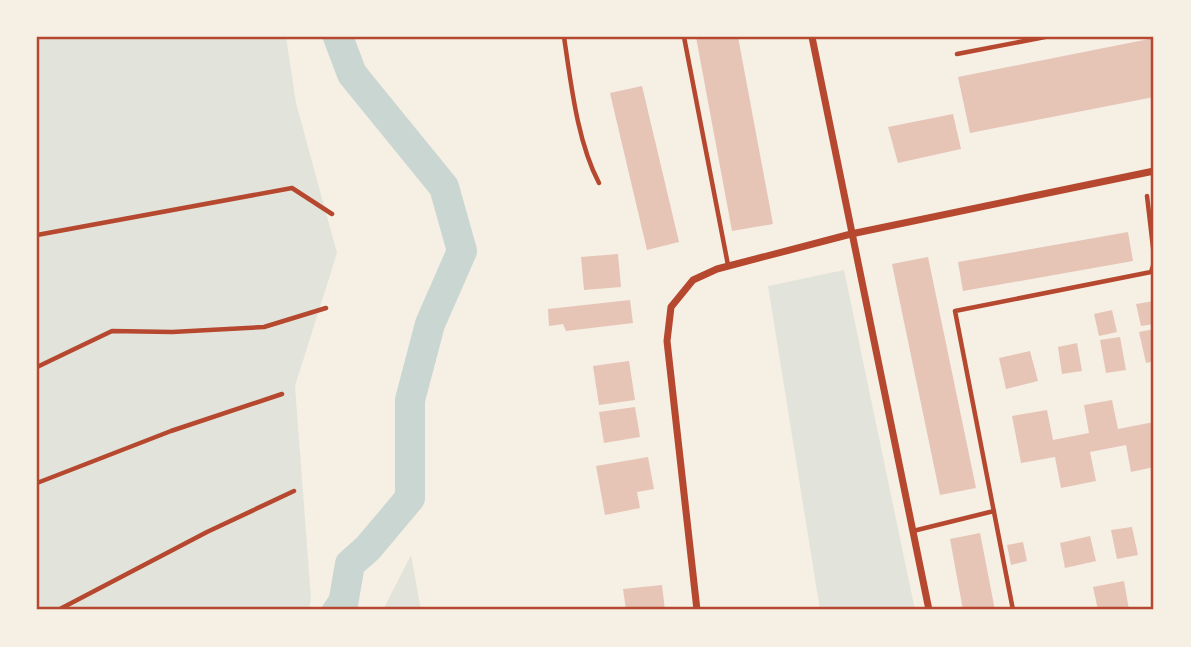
<svg xmlns="http://www.w3.org/2000/svg" width="1191" height="647" font-family="'Libre Baskerville',serif">
<rect width="100%" height="100%" fill="#f6efe4"/>
<g fill="#e2e4dc">
<path d="M37,37H286L296,103L337,253L295,386L311,599L309,610H37Z"/>
<path d="M844,270L915,610H820L768,286Z"/>
<path d="M411,555L421,610H383Z"/>
</g>
<path fill="#c9d6d2" d="M350,564L359,610H320Z"/>
<g fill="none" stroke-linecap="round" stroke-linejoin="round">
<path stroke="#c9d6d2" stroke-width="30" d="M338,37L352,74L444,187L462,251L430,324L410,400V498L368,548L350,564L342,610"/>
</g>
<g fill="#e6c5b7">
<path d="M696,37H738L773,224L732,231Z"/>
<path d="M1154,38V97L970,133L958,77Z"/>
<path d="M642,86L679,242L647,250L610,93Z"/>
<path d="M953,114L961,149L898,163L888,127Z"/>
<path d="M1128,232L1133,261L963,291L958,262Z"/>
<path d="M618,254L621,287L584,290L581,257Z"/>
<path d="M928,257L976,488L940,495L892,264Z"/>
<path d="M630,300L633,323L566,331L563,324L549,326L548,309Z"/>
<path d="M1154,301V324L1141,326L1136,304Z"/>
<path d="M1112,310L1117,332L1099,336L1094,314Z"/>
<path d="M1154,329V361L1146,363L1139,332Z"/>
<path d="M1120,337L1126,370L1106,373L1100,340Z"/>
<path d="M1077,343L1082,371L1062,374L1058,347Z"/>
<path d="M1030,351L1038,381L1006,389L999,358Z"/>
<path d="M629,361L635,400L599,405L593,366Z"/>
<path d="M1112,400L1118,429L1154,422V467L1131,472L1126,445L1090,452L1096,481L1061,488L1055,457L1021,463L1012,416L1047,410L1053,440L1089,433L1084,405Z"/>
<path d="M635,407L640,437L604,443L599,412Z"/>
<path d="M648,457L654,489L637,492L640,508L605,515L596,466Z"/>
<path d="M1132,527L1138,555L1117,559L1111,530Z"/>
<path d="M980,533L995,610H963L950,539Z"/>
<path d="M1090,536L1096,561L1065,568L1060,543Z"/>
<path d="M1023,542L1027,561L1011,565L1007,545Z"/>
<path d="M1124,581L1129,610H1098L1093,587Z"/>
<path d="M662,585L665,610H626L623,589Z"/>
</g>
<g fill="none" stroke-linecap="round" stroke-linejoin="round">
<g stroke="#b5482f" stroke-width="4.5">
<path d="M564,37C571,83 577,141 599,183"/>
<path d="M684,37L728,265"/>
<path d="M957,54L1045,37"/>
<path d="M1147,196L1154,256"/>
<path d="M37,235L292,188L332,214"/>
<path d="M37,367L112,331L172,332L264,327L326,308"/>
<path d="M37,483L171,431L282,394"/>
<path d="M913,531L994,511"/>
<path d="M58,610L207,532L294,491"/>
<path d="M1013,610L955,311L1151,272L1154,263"/>
</g>
<g stroke="#b5482f" stroke-width="7">
<path d="M812,37L929,610"/>
<path d="M697,610L667,341L671,307L693,280L717,269L851,234L1154,171"/>
</g>
</g>
<rect width="1191" height="647" fill="none" stroke="#f6efe4" stroke-width="77"/>
<rect x="38" y="38" width="1114" height="570" fill="none" stroke="#b5482f" stroke-width="2.5"/>
</svg>
